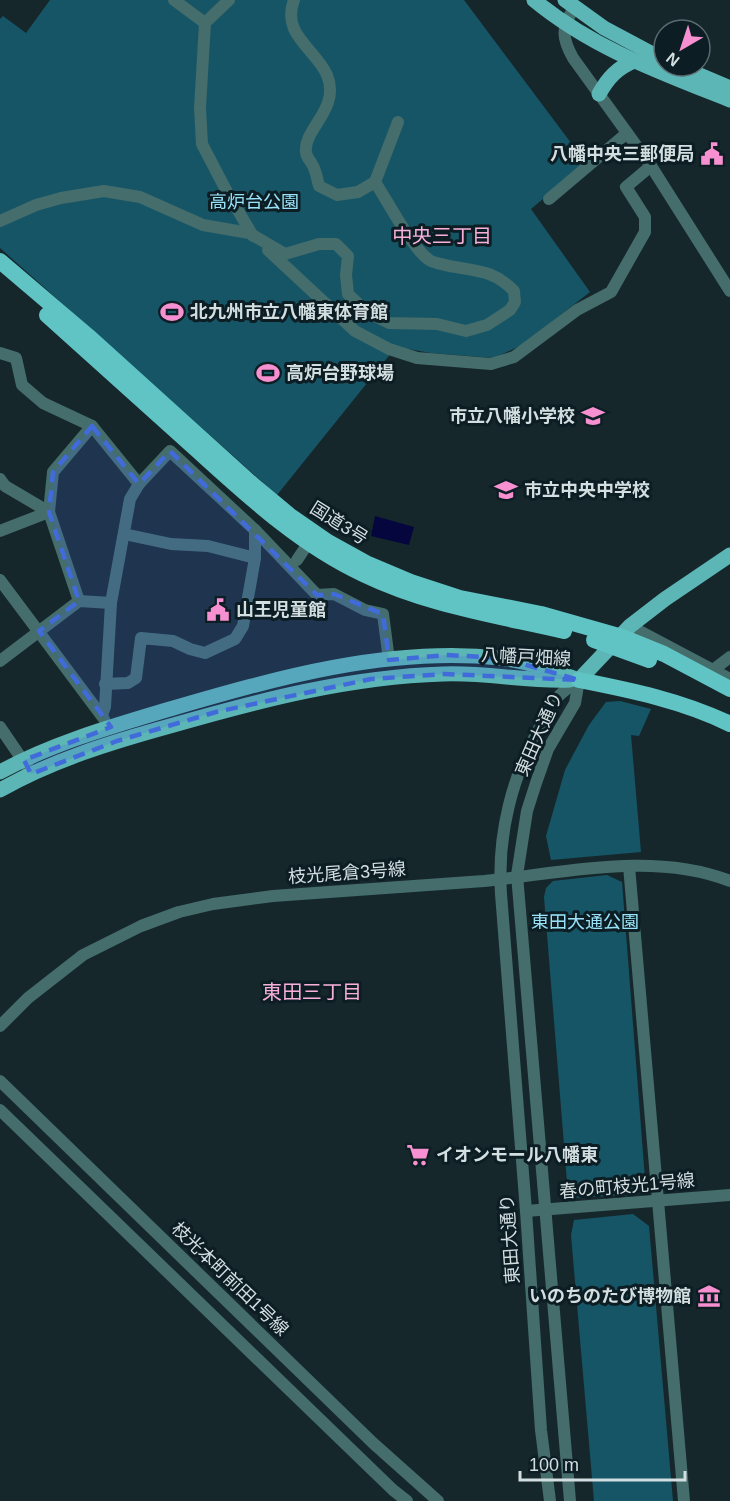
<svg xmlns="http://www.w3.org/2000/svg" width="730" height="1501" font-family="Arial,'Noto Sans JP',sans-serif">
<rect width="100%" height="100%" fill="#16272c"/>
<g fill="#165566">
<path d="M50,0H464L586,163L531,209L590,292L522,345L494,358L431,353L396,347L277,495L0,248V19L3,16L26,33Z"/>
<path d="M620,701L651,709L639,736L631,735L641,852L551,860L546,836L565,770L589,725L606,702Z"/>
<path d="M607,875L622,882L645,1179L631,1195L572,1198L567,1182L544,897L546,888L553,881Z"/>
<path d="M633,1214L649,1226L673,1501H594L571,1235L574,1220Z"/>
</g>
<path fill="#04063d" d="M375,516L414,527L409,545L371,536Z"/>
<g fill="none" stroke-linecap="round" stroke-linejoin="round">
<g stroke="#446d6c" stroke-width="12">
<path d="M174,0L205,23"/>
<path d="M229,0L205,23L200,108L202,144L227,192L253,236"/>
<path d="M375,182L398,122"/>
<path d="M549,199L627,133"/>
<path d="M0,221L36,205L61,198L104,191L140,197L203,225L249,233L285,254L319,244H336L348,256L346,275L348,294L367,312L389,323L437,324L466,331L487,325L510,310L515,302L514,291C491,267 471,272 441,264C437,263 431,262 428,259C412,248 387,200 375,182L358,192L337,195L319,186C317,179 316,170 312,164C310,160 306,157 306,152C303,129 341,109 327,75C315,48 281,35 294,0"/>
<path d="M268,250L355,331L389,349L417,358L491,364L514,357L577,310L611,292L645,232V217L626,187L651,166"/>
<path d="M0,353L16,358L22,385L43,403L92,426L139,484L130,499L111,603L105,707L102,715"/>
<path d="M0,479L5,486L49,512L79,601"/>
<path d="M139,484L170,451L255,530L317,595L334,594L365,610L383,614L389,660"/>
<path d="M0,531L49,512L53,472L92,426"/>
<path d="M255,558V530"/>
<path d="M297,560L313,536"/>
<path d="M0,580L104,719"/>
<path d="M630,626L730,679"/>
<path d="M0,661L79,601L111,603"/>
<path d="M713,670L730,657"/>
<path d="M105,684L128,683L136,678L141,638L173,641L190,649L205,653L235,639L243,626L255,558L208,546L171,544L124,534"/>
<path d="M0,727L28,768"/>
<path d="M629,866L684,1501"/>
<path d="M526,1211L730,1195"/>
</g>
<g stroke="#446d6c" stroke-width="12">
<path d="M574,7C562,29 561,36 573,58L651,166L730,291"/>
<path d="M0,1026L28,998L83,955L141,926L179,912L213,904L273,896L484,881C563,873 654,851 730,881"/>
<path d="M0,1081L373,1443L438,1501"/>
<path d="M0,1110L393,1490L407,1501"/>
<path d="M550,1501L541,1430L526,1211L501,894C497,835 512,776 541,725C545,717 549,708 554,701C560,693 571,686 579,680"/>
<path d="M570,1501L517,875L527,811L536,783L548,749L575,703L579,680"/>
</g>
<g stroke="#5cb6b5" stroke-width="15">
<path d="M534,0C592,48 662,73 730,100"/>
<path d="M565,0L604,28L664,60"/>
<path d="M678,66L730,88"/>
<path d="M599,94C608,78 617,68 634,61"/>
<path d="M579,680L630,626L665,599L730,555"/>
<path d="M0,772C53,743 113,726 170,709C276,678 389,646 500,658C527,661 554,671 579,680"/>
<path d="M0,790C53,760 112,742 170,726C260,700 349,677 443,674C486,672 527,682 570,680"/>
</g>
<g stroke="#60c4c4" stroke-width="16">
<path d="M0,261L88,336L253,485L289,515L328,542L366,563L411,582L460,598L541,614L622,637L664,654L730,689"/>
<path d="M47,315C97,360 146,404 196,449C248,496 299,544 363,574C427,605 495,615 564,631"/>
<path d="M594,640L649,660"/>
<path d="M579,680C630,690 683,701 730,724"/>
</g>
</g>
<path fill="#416bda" fill-opacity="0.2" stroke="#416bda" stroke-width="4.5" stroke-dasharray="12 8" stroke-linejoin="round" d="M92,426L139,484L170,451L317,595L334,594L383,614L389,660L446,655L502,658L579,680L444,674L371,679L216,712L117,741L31,774L24,760L111,727L39,631L79,601L49,512L53,472Z"/>
<defs>
<g id="civic-bare" transform="scale(1.8)"><path d="M-.6-6.5H3V-4.5H.6V-3L4-1V1h2V6H-6V1h2V-1L-.6-3ZM-1.2 2.5V6h2.4V2.5Z" fill="#f690d0" stroke="#0c1d23" stroke-width="2.5" paint-order="stroke"/></g>
<g id="stadium-bare" transform="scale(1.8)"><path d="M0-5a6.5 5 0 1 0 0 10a6.5 5 0 1 0 0-10ZM-3.5-1.8h7v3.6h-7Z" fill="#f690d0" stroke="#0c1d23" stroke-width="2.5" paint-order="stroke"/></g>
<g id="school-bare" transform="scale(1.8)"><path d="M0-5L7-2L0 1L-7-2ZM-4 1L0 2.5L4 1V4Q0 6-4 4Z" fill="#f690d0" stroke="#0c1d23" stroke-width="2.5" paint-order="stroke"/></g>
<g id="supermarket-bare" transform="scale(1.8)"><path d="M-6-5.5h2.5l.6 2H6L4.5 2H-2.5L-4.4-4H-6ZM-1.5 3.2a1.3 1.3 0 1 0 .1 0ZM3 3.2a1.3 1.3 0 1 0 .1 0Z" fill="#f690d0" stroke="#0c1d23" stroke-width="2.5" paint-order="stroke"/></g>
<g id="museum-bare" transform="scale(1.8)"><path d="M0-6L6-3V-2H-6V-3ZM-5-1h2V3h-2ZM-1-1h2V3h-2ZM3-1h2V3H3ZM-6 4H6V6H-6Z" fill="#f690d0" stroke="#0c1d23" stroke-width="2.5" paint-order="stroke"/></g>
</defs>
<g fill-rule="evenodd">
<use href="#civic-bare" x="712" y="154"/>
<use href="#stadium-bare" x="172" y="312"/>
<use href="#stadium-bare" x="268" y="373"/>
<use href="#school-bare" x="593" y="416"/>
<use href="#school-bare" x="506" y="490"/>
<use href="#civic-bare" x="218" y="610"/>
<use href="#supermarket-bare" x="418" y="1155"/>
<use href="#museum-bare" x="709" y="1296"/>
</g>
<g text-anchor="middle" dominant-baseline="central" stroke-width="6" stroke-linejoin="round" paint-order="stroke">
<g font-size="18" font-weight="bold" fill="#d3dee1" stroke="#0c1d23" text-anchor="start">
<text x="694" y="154" text-anchor="end">八幡中央三郵便局</text>
<text x="190" y="312">北九州市立八幡東体育館</text>
<text x="286" y="373">高炉台野球場</text>
<text x="575" y="416" text-anchor="end">市立八幡小学校</text>
<text x="524" y="490">市立中央中学校</text>
<text x="236" y="610">山王児童館</text>
<text x="436" y="1155">イオンモール八幡東</text>
<text x="691" y="1296" text-anchor="end">いのちのたび博物館</text>
</g>
<g font-size="18" fill="#99e2f9" stroke="#0c1d23">
<text x="254" y="202">高炉台公園</text>
<text x="585" y="922">東田大通公園</text>
</g>
<g font-size="18" fill="#d3dee1" stroke="#0c1d23">
<text transform="translate(339 523) rotate(32)">国道3号</text>
<text transform="translate(526 657) rotate(3)">八幡戸畑線</text>
<text transform="translate(539 734) rotate(-66)">東田大通り</text>
<text transform="translate(347 873) rotate(-4)">枝光尾倉3号線</text>
<text transform="translate(627 1186) rotate(-5)">春の町枝光1号線</text>
<text transform="translate(510 1239) rotate(-94)">東田大通り</text>
<text transform="translate(230 1279) rotate(44)">枝光本町前田1号線</text>
</g>
<g font-size="20" fill="#f8b0db" stroke="#0c1d23">
<text x="442" y="236">中央三丁目</text>
<text x="312" y="992">東田三丁目</text>
</g>
</g>
<g transform="translate(682 48) rotate(219)"><circle r="28" fill="#0c1d23" stroke="#5c6a6f" stroke-width="1.5"/>
<path d="M0-4.5L10 22L0 15L-10 22Z" fill="#f690d0"/>
<text y="-9" font-size="16" font-weight="bold" text-anchor="middle" fill="#d3dee1">N</text>
</g>
<path d="M520 1471v9h165v-9" fill="none" stroke="#d3dee1" stroke-width="3"/>
<text x="529" y="1471" font-size="18" fill="#d3dee1" stroke="#0c1d23" stroke-width="4.5" paint-order="stroke">100 m</text>
</svg>
